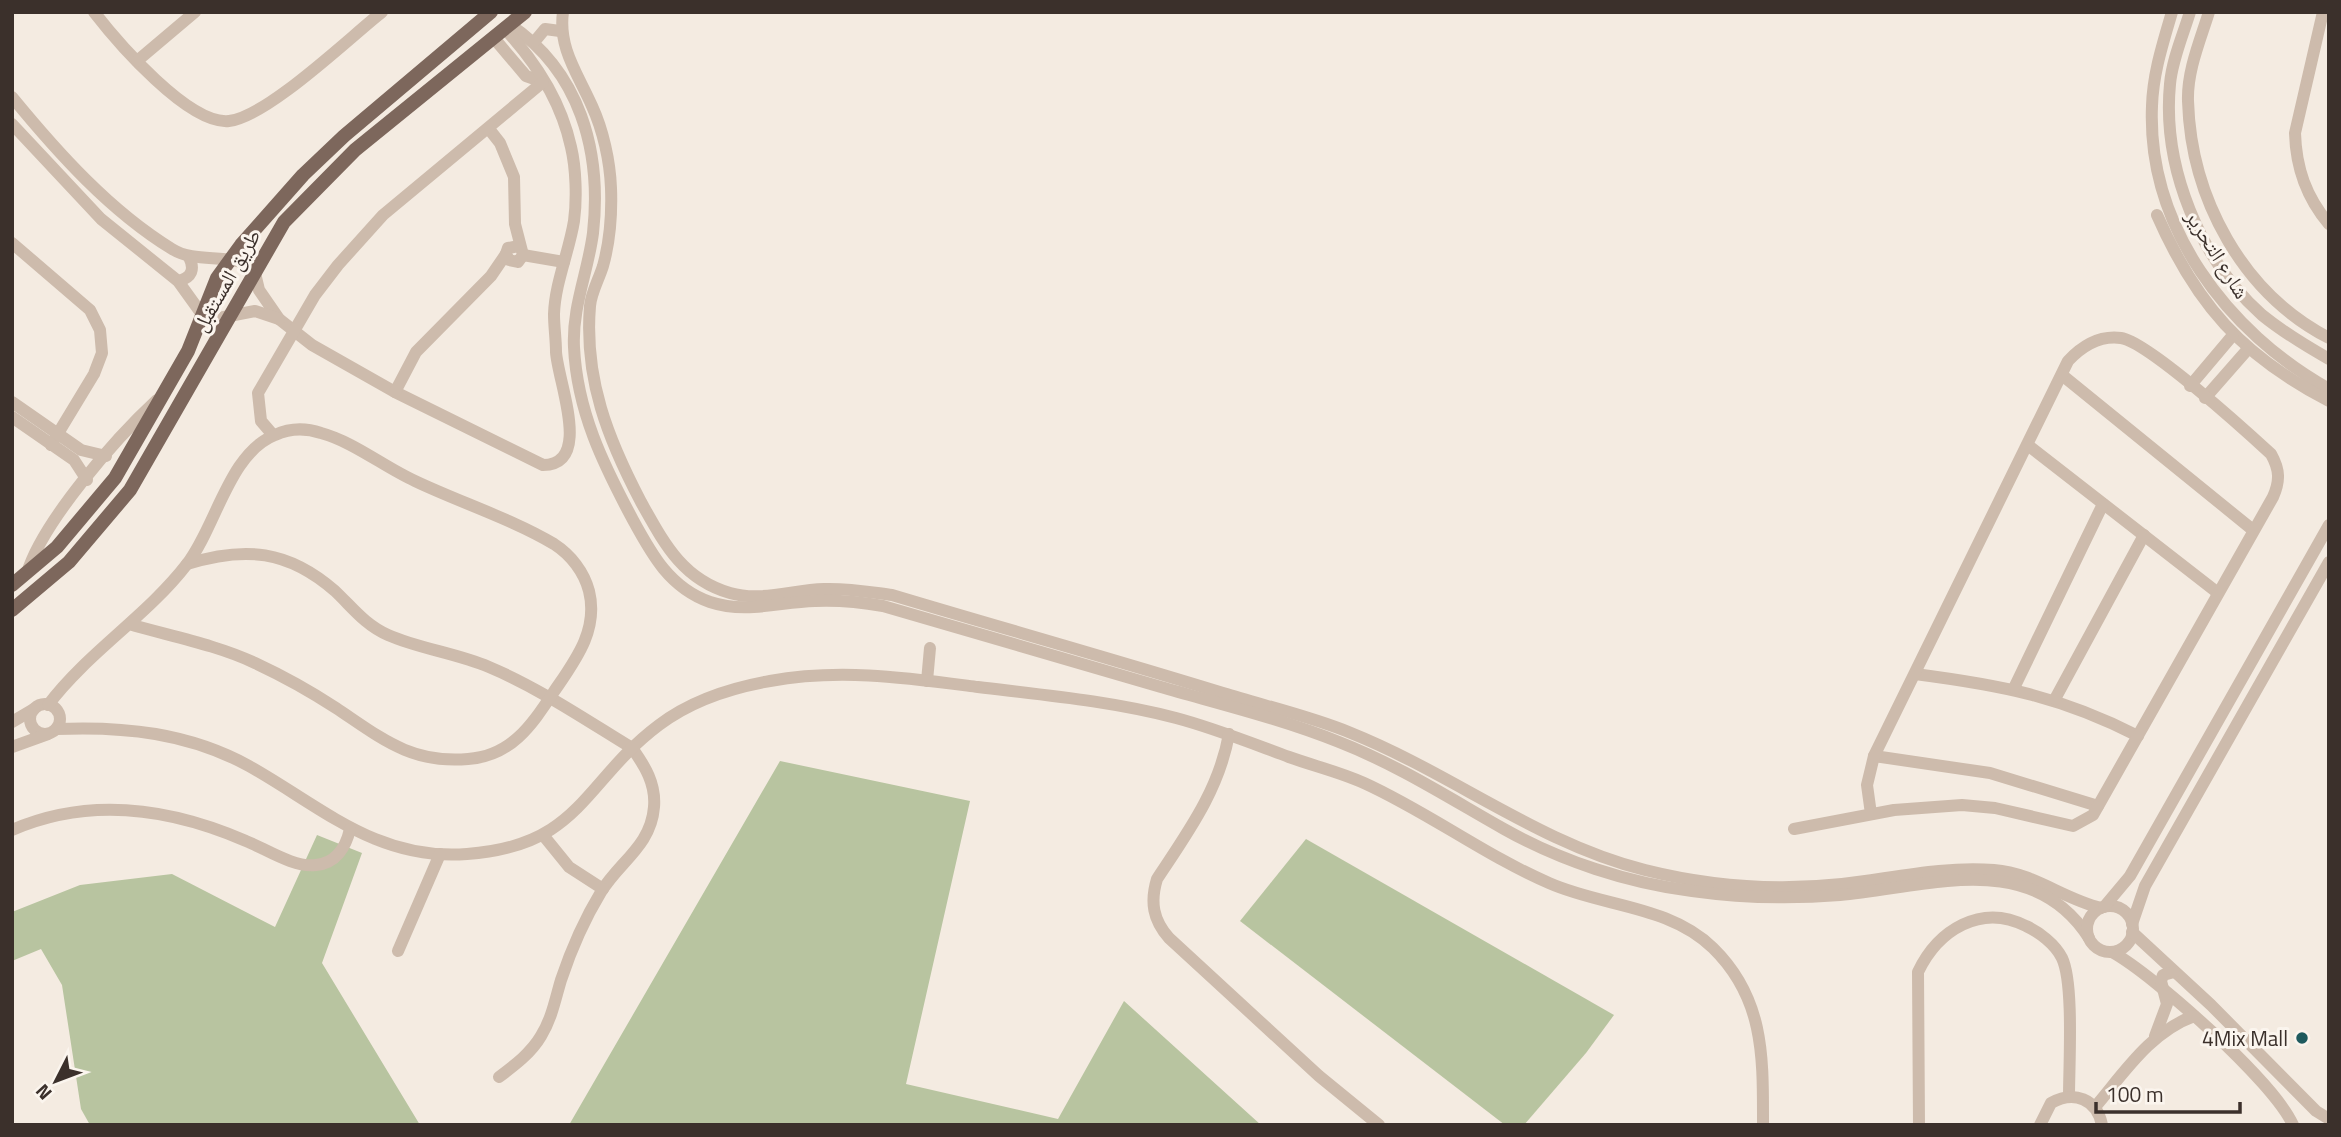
<svg xmlns="http://www.w3.org/2000/svg" width="2341" height="1137" font-family="'Titillium Web','Noto Naskh Arabic',sans-serif">
<rect width="100%" height="100%" fill="#f4ebe1"/>
<g fill="#b8c4a0">
<path d="M780,761L970,801L906,1084L1058,1119L1124,1001L1261,1125H569Z"/>
<path d="M317,835L362,853L322,963L420,1125H90L81,1109L62,985L41,949L12,961V912L80,885L172,874L275,927Z"/>
<path d="M1306,839L1614,1015L1586,1053L1524,1125H1505L1240,921Z"/>
</g>
<g fill="none" stroke-linecap="round" stroke-linejoin="round">
<g stroke="#cdbbac" stroke-width="12">
<path d="M94,12C118,43 189,125 229,121C267,117 349,38 382,12"/>
<path d="M563,12C558,48 578,74 592,106C603,130 610,161 611,188C612,214 610,241 603,266C599,279 591,293 590,306C584,379 608,439 641,502C664,543 682,579 730,593C761,602 792,590 824,589C847,588 869,592 892,595C1002,628 1113,659 1223,693C1265,706 1310,716 1351,733C1453,774 1538,843 1645,870C1709,886 1777,891 1842,884C1893,878 1943,866 1994,870C2034,873 2063,899 2101,908"/>
<path d="M2172,12C2163,43 2153,73 2152,106C2147,226 2227,332 2329,389"/>
<path d="M2190,12C2183,35 2172,60 2170,84C2162,167 2200,260 2262,315C2283,332 2306,346 2329,359"/>
<path d="M2209,12C2200,41 2187,71 2188,101C2191,198 2242,293 2329,338"/>
<path d="M2323,12L2295,133C2296,168 2306,197 2329,224"/>
<path d="M509,24C580,71 602,151 593,233C588,272 572,307 574,347C577,411 603,464 633,520C652,555 670,588 710,602C746,614 779,602 815,601C838,600 860,602 883,606C976,633 1068,660 1161,687C1220,704 1282,719 1339,742C1398,765 1449,798 1504,829C1561,861 1628,883 1692,891C1742,898 1791,899 1840,895C1925,888 2031,847 2089,938"/>
<path d="M493,37L526,76L543,82"/>
<path d="M535,41L545,29L560,31"/>
<path d="M137,61L195,12"/>
<path d="M12,97C58,153 110,211 172,249C198,265 231,251 254,269L259,290L279,319L312,345L395,392L543,465C593,464 558,383 556,352C556,339 554,327 554,314C555,283 569,252 574,221C577,199 576,168 571,147C561,101 535,61 504,28"/>
<path d="M12,124L101,219L178,281L201,313L211,319L219,318L255,311L279,319"/>
<path d="M489,129L500,143L514,177L515,224L523,255L518,262L509,260L506,254L508,248L519,246"/>
<path d="M2157,215C2196,304 2242,356 2329,401"/>
<path d="M12,243L90,310L100,330L102,353L94,374L51,445"/>
<path d="M523,255L564,262"/>
<path d="M178,281C192,278 195,269 189,257"/>
<path d="M2062,375L2253,530"/>
<path d="M2190,386L2233,335"/>
<path d="M395,392L416,352L491,276L506,254"/>
<path d="M2205,398L2248,349"/>
<path d="M12,402L81,450L106,456"/>
<path d="M12,417L74,460L87,480"/>
<path d="M273,435L261,421L258,393L315,295L338,265L383,215L543,82"/>
<path d="M2029,446L2218,593"/>
<path d="M187,564C245,546 288,550 335,591C352,607 365,625 388,635C420,649 456,653 489,667C539,688 586,720 632,748C645,766 656,784 654,807C651,846 619,862 601,892C584,920 571,950 561,980C555,1000 552,1018 541,1036C531,1053 515,1065 499,1077"/>
<path d="M27,573C43,521 116,438 157,400"/>
<path d="M1915,674C2000,685 2060,696 2138,736"/>
<path d="M927,681L930,648"/>
<path d="M2014,688L2103,504"/>
<path d="M2055,699L2144,535"/>
<circle cx="45" cy="719" r="15"/>
<path d="M48,705C88,652 147,616 187,564C216,527 229,453 275,435C290,428 306,428 321,433C354,442 384,467 415,481C459,502 512,519 554,544C571,555 584,572 589,591C599,631 574,662 553,693C531,726 511,756 468,759C411,764 381,738 336,708C310,691 283,676 255,663C217,645 170,636 129,624"/>
<path d="M12,722L34,709"/>
<path d="M56,729C124,726 189,733 249,766C322,807 377,861 467,854C581,846 583,782 659,725C692,700 730,688 770,681C840,668 908,678 978,687C1044,695 1111,701 1176,718C1214,728 1251,743 1289,757C1314,766 1340,772 1364,783C1428,812 1484,855 1549,883C1603,907 1669,905 1713,948C1765,999 1763,1058 1763,1125"/>
<path d="M1229,734C1219,790 1188,832 1157,879C1150,902 1153,920 1169,938L1319,1076L1379,1125"/>
<path d="M12,747L48,734"/>
<path d="M1874,756L1990,773L2098,806"/>
<path d="M1794,829L1894,810L1962,805L1995,808L2073,826L2093,815L2273,497C2280,481 2280,470 2271,454C2246,431 2148,342 2121,338C2099,335 2082,346 2068,361L1874,756L1867,785L1871,814"/>
<path d="M12,830C90,796 170,808 246,841C266,849 294,868 316,865C336,863 346,847 350,829"/>
<path d="M543,835L569,867L603,889"/>
<circle cx="2110" cy="929" r="23"/>
<path d="M2104,907L2130,876L2329,525"/>
<path d="M2132,924L2145,886L2329,562"/>
<path d="M2132,932L2211,1005L2316,1111L2329,1119"/>
<path d="M398,951L440,854"/>
<path d="M2112,952C2154,975 2274,1082 2293,1125"/>
<path d="M2155,1036L2167,1004L2161,981L2163,975L2174,972"/>
<path d="M2095,1107C2124,1073 2150,1032 2194,1016"/>
<path d="M1919,1125L1918,972C1938,930 1981,903 2026,926C2039,932 2055,944 2062,958C2074,983 2069,1065 2069,1096"/>
<path d="M2040,1125L2051,1103C2074,1090 2097,1099 2102,1125"/>
</g>
<g stroke="#7d675c" stroke-width="14">
<path d="M12,585L57,547L115,478L188,351L217,278L241,245L303,175L344,136L491,12"/>
<path d="M12,610L69,562L130,490L284,222L355,150L525,12"/>
</g>
</g>
<circle fill="#1f5a5e" stroke="#fbf5ee" stroke-width="2.5" cx="2302" cy="1038" r="7"/>
<g text-anchor="middle" dominant-baseline="central" stroke-width="6" stroke-linejoin="round" paint-order="stroke">
<g font-size="21" fill="#3b302b" stroke="#fbf5ee">
<text transform="translate(2218 254) rotate(58)">شارع التحرير</text>
<text transform="translate(226 280) rotate(-60)">طريق المستقبل</text>
</g>
<g font-size="21" fill="#3b302b" stroke="#fbf5ee" text-anchor="end">
<text x="2288" y="1038">4Mix Mall</text>
</g>
</g>
<rect width="2341" height="1137" fill="none" stroke="#3b302b" stroke-width="28"/>
<g transform="translate(56 1081) rotate(228)" stroke="#fbf5ee" stroke-width="5" paint-order="stroke">
<path d="M0-5L12 26L0 18L-12 26Z" fill="#3b302b"/>
<text y="-10" font-size="19" font-weight="bold" text-anchor="middle" fill="#3b302b">N</text>
</g>
<path d="M2096 1102v10h144v-10" fill="none" stroke="#3b302b" stroke-width="3.5"/>
<text x="2106" y="1102" font-size="21" fill="#3b302b" stroke="#fbf5ee" stroke-width="5" paint-order="stroke">100 m</text>
</svg>
